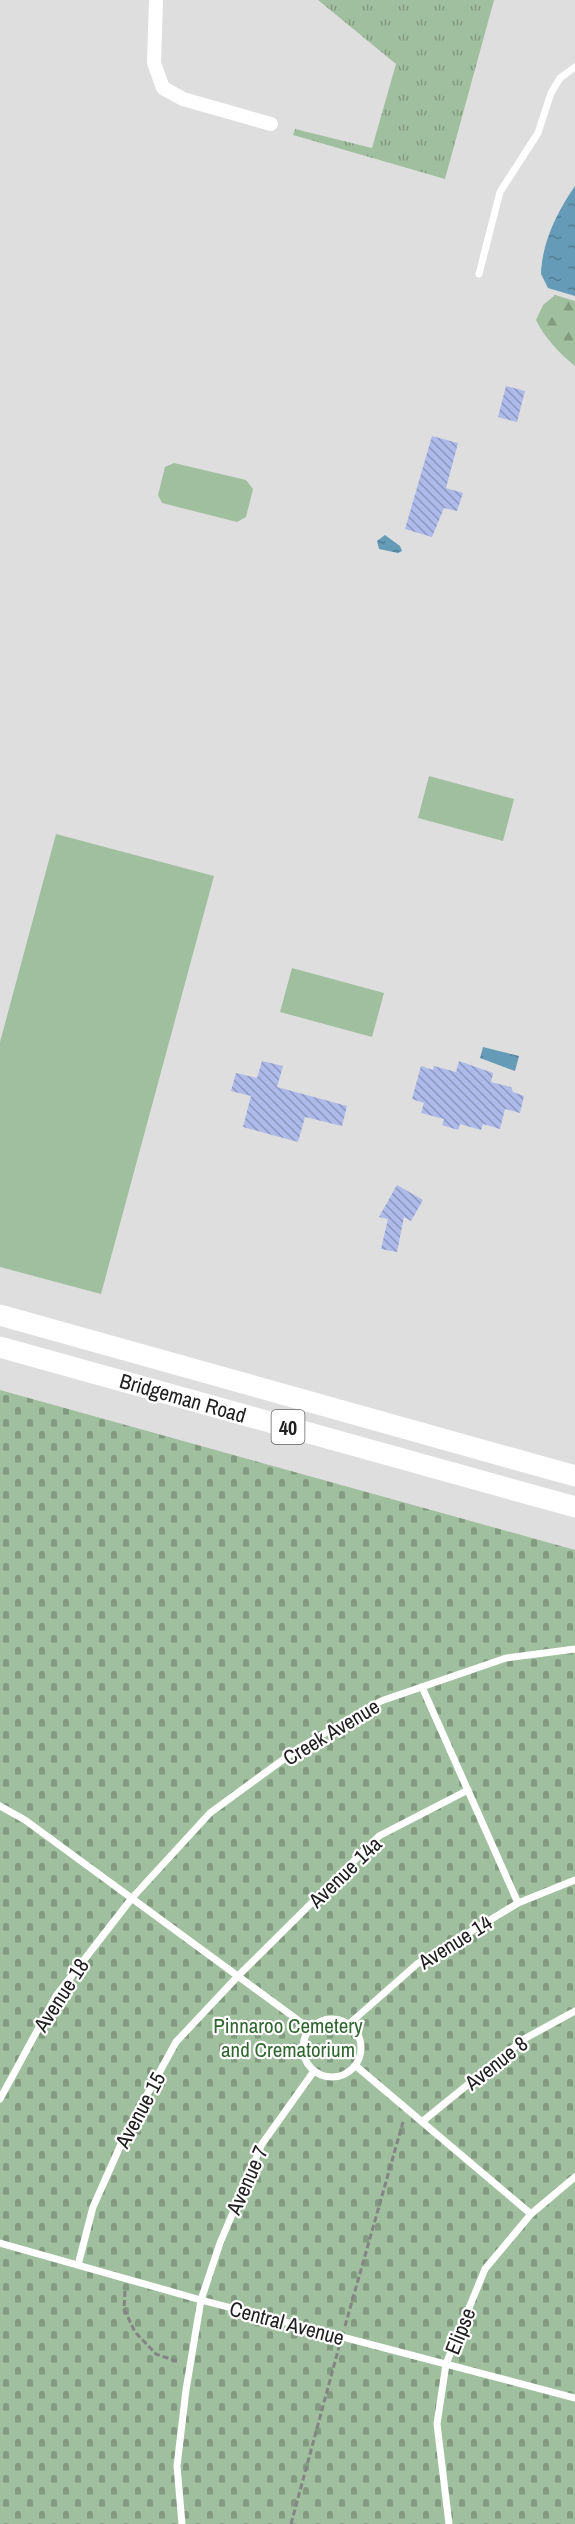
<svg xmlns="http://www.w3.org/2000/svg" width="575" height="2524" font-family="'Archivo Narrow',sans-serif">
<defs>
<pattern id="forest-firs" width="22" height="20" patternUnits="userSpaceOnUse" patternTransform="scale(1.5)"><rect width="22" height="20" fill="#a0bf9e"/><path d="M5 1l3.5 6h-7zM16 11l3.5 6h-7z" fill="#829b80"/></pattern>
<pattern id="cemetery-stones" width="16" height="16" patternUnits="userSpaceOnUse" patternTransform="scale(1.5)"><rect width="16" height="16" fill="#a0bf9e"/><path d="M2 7V4a2 2 0 0 1 4 0v3zM10 15v-3a2 2 0 0 1 4 0v3z" fill="#829b80"/></pattern>
<pattern id="park-tufts" width="24" height="20" patternUnits="userSpaceOnUse" patternTransform="scale(1.5)"><rect width="24" height="20" fill="#a0bf9e"/><path d="M3 7l-1-3M5 7V3M7 7l1-3M15 17l-1-3M17 17v-4M19 17l1-3" fill="none" stroke="#829b80"/></pattern>
<pattern id="water-ripples" width="26" height="14" patternUnits="userSpaceOnUse" patternTransform="scale(1.5)"><rect width="26" height="14" fill="#659bb7"/><path d="M2 4q2-2 4 0t4 0M15 11q2-2 4 0t4 0" fill="none" stroke="#537e94"/></pattern>
<pattern id="building-back-hatch" width="6" height="6" patternUnits="userSpaceOnUse" patternTransform="scale(1.5)"><rect width="6" height="6" fill="#adbaea"/><path d="M-1 5l2 2M0 0l6 6M5-1l2 2" fill="none" stroke="#8c97bd"/></pattern>
</defs>
<rect width="100%" height="100%" fill="#dededf"/>
<g fill="#a0bf9e">
<path d="M174,463L246,480L253,489L246,517L237,522L162,503L158,495L165,467Z"/>
<path d="M429,776L514,799L503,841L418,818Z"/>
<path d="M56,834L214,876L101,1294L0,1267V1042Z"/>
<path d="M292,968L384,993L372,1037L280,1012Z"/>
</g>
<path fill="url(#forest-firs)" d="M555,295L575,301V366C560,354 544,337 536,320L543,305Z"/>
<path fill="url(#cemetery-stones)" d="M0,1390L575,1550V2524H0Z"/>
<path fill="url(#park-tufts)" d="M318,0H494L445,179L293,135L295,129L372,148L396,64Z"/>
<g fill="url(#water-ripples)">
<path d="M575,186V296L548,288L541,274C542,242 557,212 575,186Z"/>
<path d="M385,535L400,546L402,551L398,553L379,549L377,541Z"/>
<path d="M483,1047L519,1056L515,1071L480,1058Z"/>
</g>
<g fill="url(#building-back-hatch)">
<path d="M506,386L525,391L517,422L498,417Z"/>
<path d="M432,436L458,443L446,488L463,493L457,511L444,508L432,537L405,529Z"/>
<path d="M262,1061L283,1066L277,1087L347,1106L342,1126L305,1117L298,1142L243,1127L251,1096L231,1091L236,1073L257,1078Z"/>
<path d="M459,1061L493,1073L491,1082L511,1087L513,1092L524,1096L520,1113L505,1109L500,1129L483,1124L481,1130L460,1124L458,1130L442,1125L444,1119L421,1113L424,1103L412,1099L421,1066L433,1070L434,1066L456,1072Z"/>
<path d="M397,1185L423,1200L411,1221L404,1217L397,1252L381,1249L388,1219L379,1217Z"/>
</g>
<g fill="none" stroke-linecap="round" stroke-linejoin="round">
<g stroke="#848485" stroke-width="3" stroke-dasharray="6 3" stroke-linecap="butt">
<path d="M125,2291L124,2309L135,2332L156,2354L179,2362"/>
<path d="M345,2326L403,2122"/>
<path d="M291,2524L339,2347"/>
</g>
<g stroke="#fff" stroke-width="7">
<path d="M479,274L500,192L538,133L551,93L560,78L575,67"/>
<path d="M422,1687L518,1903"/>
<path d="M0,1806L25,1820L310,2029"/>
<circle cx="332" cy="2048" r="29"/>
<path d="M349,2024L417,1964L518,1903L575,1880"/>
<path d="M356,2066L531,2214"/>
<path d="M0,2099L56,1996L132,1898L210,1813L299,1748L381,1701L506,1658L575,1649"/>
<path d="M423,2121L524,2039L575,2011"/>
<path d="M0,2243L201,2300L575,2398"/>
<path d="M78,2265L93,2207L126,2133L176,2042L238,1976L379,1836L468,1790"/>
<path d="M182,2524L177,2466L186,2390L201,2300L220,2243L262,2144L314,2071"/>
<path d="M449,2524L437,2424L446,2364L485,2269L531,2214L575,2177"/>
</g>
<path stroke="#fff" stroke-width="14" d="M156,0L154,63L163,88L183,99L271,124"/>
<g stroke="#fff" stroke-width="21">
<path d="M0,1315L575,1476"/>
<path d="M0,1347L575,1507"/>
</g>
</g>
<g text-anchor="middle" dominant-baseline="central" stroke-width="4.5" stroke-linejoin="round" paint-order="stroke">
<rect fill="#fff" stroke="#636364" stroke-width="1.5" x="271.5" y="1410" width="33" height="34" rx="4.5"/>
<g font-size="20" font-weight="bold" fill="#202021">
<text x="288" y="1427">40</text>
</g>
<g font-size="21" fill="#202021" stroke="#fff">
<text transform="translate(183 1398) rotate(16)">Bridgeman Road</text>
<text transform="translate(331 1732) rotate(-31)">Creek Avenue</text>
<text transform="translate(345 1872) rotate(-44)">Avenue 14a</text>
<text transform="translate(455 1942) rotate(-32)">Avenue 14</text>
<text transform="translate(61 1995) rotate(-57)">Avenue 18</text>
<text transform="translate(496 2063) rotate(-38)">Avenue 8</text>
<text transform="translate(140 2110) rotate(-62)">Avenue 15</text>
<text transform="translate(247 2180) rotate(-66)">Avenue 7</text>
<text transform="translate(287 2323) rotate(15)">Central Avenue</text>
<text transform="translate(460 2331) rotate(-68)">Elipse</text>
</g>
<g font-size="21" fill="#316631" stroke="#fff">
<text x="288" y="2025">Pinnaroo Cemetery<tspan x="288" dy="24">and Crematorium</tspan></text>
</g>
</g>
</svg>
